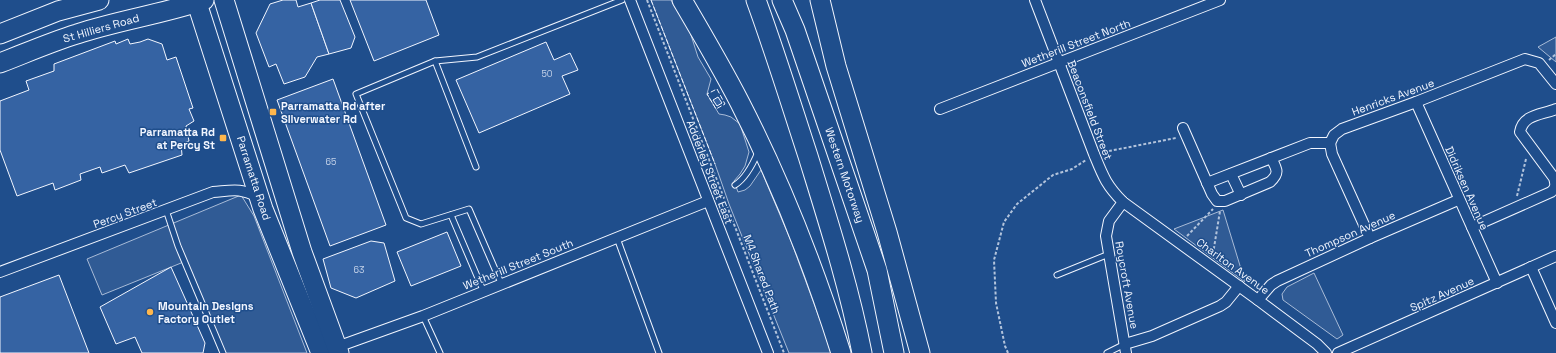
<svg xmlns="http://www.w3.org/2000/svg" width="1556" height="353" font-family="'Space Grotesk',sans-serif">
<rect width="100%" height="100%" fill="#1f4e8c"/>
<g fill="#305b95" stroke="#a8bbd7">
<path d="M651,0H671L690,32L698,57L711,79L707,94L719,114L725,115L731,117L740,124L749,152L745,166L740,174L734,181L738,192L745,190L750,186L761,170L791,241L823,328L831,353H789L729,204L715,164Z"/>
<path d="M1556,37V62L1538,47Z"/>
<path d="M241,195L254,216L307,353H225L186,261L102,295L87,259Z"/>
<path d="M1223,210L1245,282L1174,229Z"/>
<path d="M1314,273L1343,335L1337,339L1283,300L1282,294L1287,287Z"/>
</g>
<g fill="#3563a3" stroke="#f2f6ff">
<path d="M283,0H296L298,7L311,3L329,54L317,57L305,77L284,84L276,64L269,67L256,33L270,4Z"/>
<path d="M320,0H340L355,37L351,48L329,54L311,3Z"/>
<path d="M350,0H426L439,35L374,61Z"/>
<path d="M128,39L130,44L140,42L148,39L162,44L167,60L176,57L193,108L189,109L194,121L186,126L189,141L181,144L182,155L129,173L125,165L102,173L100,167L80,174L81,180L55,190L53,183L17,196L0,150V101L29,90L26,81L54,71V64L115,41L116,44Z"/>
<path d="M546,42L554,60L570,53L578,70L562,76L570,94L479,133L456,80Z"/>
<path d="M333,79L386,225L330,246L277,100Z"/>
<path d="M718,97L722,103L717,106L713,100Z"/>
<path d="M447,232L461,266L411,286L397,252Z"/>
<path d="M371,241L384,243L395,281L356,298L331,288L323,259Z"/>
<path d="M171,267L205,343L203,353H142L135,337L116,344L100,307Z"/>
<path d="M59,275L89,353H0V297Z"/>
</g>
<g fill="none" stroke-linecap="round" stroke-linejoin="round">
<g stroke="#f2f6ff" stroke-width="7">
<g id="lane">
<path d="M435,61L476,167"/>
<path d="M735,185C746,178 753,164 758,152"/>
<path d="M166,210L178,246L223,353"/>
<path d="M451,215L483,290"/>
<path d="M617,238L659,353"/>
<path d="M1057,275L1109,254"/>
<path d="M501,283L469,209L421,224L406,218L356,94L435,61L477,57L622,0"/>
<path d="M423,316L440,353"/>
<path d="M1107,353L1125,344"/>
</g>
</g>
<g stroke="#f2f6ff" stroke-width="12">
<g id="street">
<path d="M630,0L768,353"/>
<path d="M1035,0L1094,154C1103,176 1106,185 1123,202L1258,300L1317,344L1326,353"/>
<path d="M1416,102L1497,283"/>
<path d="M940,109L1220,0"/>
<path d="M1183,128L1212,194L1217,201H1225L1270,182C1280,173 1277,169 1271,158"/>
<path d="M1330,143L1332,154L1370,238"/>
<path d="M1231,174L1241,195"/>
<path d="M1207,183L1310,143H1330L1334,135L1342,129L1416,102L1525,59L1539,63L1556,84"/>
<path d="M1123,202L1109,221L1106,236L1126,353"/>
<path d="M1472,227L1551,192C1556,188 1556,184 1554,178L1520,132C1523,114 1542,115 1556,109"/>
<path d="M1531,267L1556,323"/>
<path d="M0,272L213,192C236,190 238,188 259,197"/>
<path d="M1258,300L1271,285L1277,281L1370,238L1458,200"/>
<path d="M1125,344L1152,336L1220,306L1226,302L1239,286"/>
<path d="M337,347L423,316L708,201"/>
<path d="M1338,353L1556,256"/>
</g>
</g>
<g stroke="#f2f6ff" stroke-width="21">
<g id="highway">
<path d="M196,0L263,209L321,353"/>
<path d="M224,0L302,252L339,353"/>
<path d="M682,0C702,34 722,68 740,103C781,183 814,267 841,353"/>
<path d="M756,0C775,52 791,104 808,156C828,221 849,286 862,353"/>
<path d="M782,0L795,30L877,270L894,353"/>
<path d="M820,0L836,66L887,232L920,353"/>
<path d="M0,34L58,11L99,0"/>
<path d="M0,63C26,53 51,42 77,34C119,20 163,14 204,0"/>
</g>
</g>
<g stroke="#b3c4dc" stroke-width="2" stroke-dasharray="3 2" stroke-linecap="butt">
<path d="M647,0L784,353"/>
<path d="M1549,60L1556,54"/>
<path d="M1104,152L1176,138"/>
<path d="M1517,196L1526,159"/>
<path d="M1187,236L1213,209"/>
<path d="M1213,254L1220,211"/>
<path d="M1008,353L1005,346L996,303L994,260L1004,222L1017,204L1053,175L1072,169L1086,160"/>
</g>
<use href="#lane" stroke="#1f4e8c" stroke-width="5"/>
<use href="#street" stroke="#1f4e8c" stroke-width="10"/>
<use href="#highway" stroke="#1f4e8c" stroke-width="19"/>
<g stroke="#f2f6ff" stroke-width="1" stroke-dasharray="5 2" stroke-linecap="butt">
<path d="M651,0L715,164"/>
<path d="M717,89L725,104L716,109L707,94Z"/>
</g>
</g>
<g fill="#ffb74d" stroke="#1f4e8c" stroke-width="1.5">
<rect x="269" y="108" width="8" height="8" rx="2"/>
<rect x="219" y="134" width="8" height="8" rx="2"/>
<circle cx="150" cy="312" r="4"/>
</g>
<g text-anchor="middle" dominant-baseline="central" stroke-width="3" stroke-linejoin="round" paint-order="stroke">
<g font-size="9" fill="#c3d1e8">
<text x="547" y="74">50</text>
<text x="331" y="162">65</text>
<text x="359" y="270">63</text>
</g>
<g font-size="11" fill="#f2f6ff" stroke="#1f4e8c">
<text transform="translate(101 28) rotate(-16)">St Hilliers Road</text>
<text transform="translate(1076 43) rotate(-21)">Wetherill Street North</text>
<text transform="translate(1393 97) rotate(-20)">Henricks Avenue</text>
<text transform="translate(1090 110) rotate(69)">Beaconsfield Street</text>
<text transform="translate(710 172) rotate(69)">Adderley Street East</text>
<text transform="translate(845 175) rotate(71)">Western Motorway</text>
<text transform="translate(254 178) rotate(72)">Parramatta Road</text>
<text transform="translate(1467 188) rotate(66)">Didriksen Avenue</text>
<text transform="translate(125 213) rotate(-20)">Percy Street</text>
<text transform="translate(1350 234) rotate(-24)">Thompson Avenue</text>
<text transform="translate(518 264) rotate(-22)">Wetherill Street South</text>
<text transform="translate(1233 266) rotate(36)">Charlton Avenue</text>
<text transform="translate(762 274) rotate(69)">M4 Shared Path</text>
<text transform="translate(1127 285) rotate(80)">Roycroft Avenue</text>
<text transform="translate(1442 294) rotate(-24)">Spitz Avenue</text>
</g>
<g font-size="11" font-weight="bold" fill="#f2f6ff" stroke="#1f4e8c" text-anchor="start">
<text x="281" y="106">Parramatta Rd after<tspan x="281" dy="13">Silverwater Rd</tspan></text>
<text x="215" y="132" text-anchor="end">Parramatta Rd<tspan x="215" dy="13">at Percy St</tspan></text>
<text x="158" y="306">Mountain Designs<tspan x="158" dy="13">Factory Outlet</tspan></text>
</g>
</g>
</svg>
